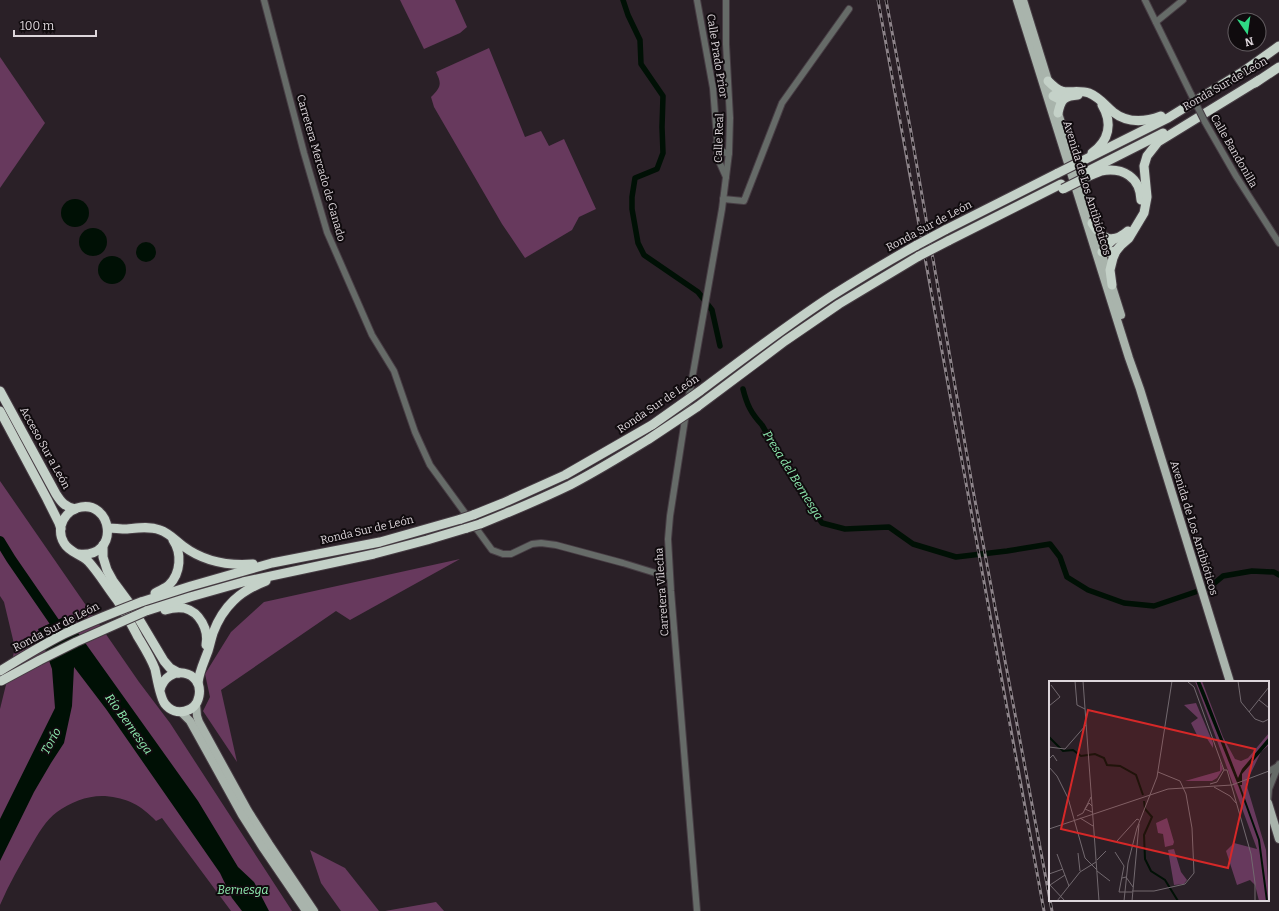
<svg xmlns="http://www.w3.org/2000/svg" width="1279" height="911" font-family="Bitter,serif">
<rect width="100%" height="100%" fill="#2a2027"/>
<g fill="#67395d">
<path d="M400,0H455L467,27L460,33L424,49Z"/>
<path d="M489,48L525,137L541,131L549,146L564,139L596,209L579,217L572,230L525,258L502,224L434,107L431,97C441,87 442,84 436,72Z"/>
<path d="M0,57L45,123L0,188Z"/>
<path d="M0,481L139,682L170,723L292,911H231L162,818L156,821C141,805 127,798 105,796C89,795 70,802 57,812C46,820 38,834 31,846C20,865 9,884 0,905V709L15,648L4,602L0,596Z"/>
<path d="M460,559L350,620L336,611L221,690L237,762L203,711L210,697L205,674L231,632L264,602Z"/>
<path d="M310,850L345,868L379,911H341L321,883Z"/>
<path d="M436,902L444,911H385Z"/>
</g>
<g fill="#001005">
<circle cx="75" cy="213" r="14"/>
<circle cx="93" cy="242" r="14"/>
<circle cx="146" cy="252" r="10"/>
<circle cx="112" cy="270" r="14"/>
<path d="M66,616L198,801L238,867L254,882L269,911H242L232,898L220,873L106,709L74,667L72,706L64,743L51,763L34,792L0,861V819L55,708L52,669L38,629Z"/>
</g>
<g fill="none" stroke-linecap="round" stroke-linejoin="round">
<g stroke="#001005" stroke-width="5.5">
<path d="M623,0L628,15L640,40L641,64L663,96L662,127L663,153L657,169L635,178L632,197V209L638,243L644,255L698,292L712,310L720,346"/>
<path d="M743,389C747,405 751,413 762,425L805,499L822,523L845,529L889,527L913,544L956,557L1007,551L1050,544L1060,557L1067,577L1088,590L1124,603L1154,606L1210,587L1223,576L1252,571L1274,572L1279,575"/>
</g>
<path stroke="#001005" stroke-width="10" d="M0,541L11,559L62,633"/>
<g stroke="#473d44" stroke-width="8">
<g id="minor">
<path d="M264,0L304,153L327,232L372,335L394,371L415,432L430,465L492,550L503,554H511L532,544L541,543L556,545L623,563L662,575L670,576"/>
<path d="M697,0L713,88L717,139L719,147L722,151L726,153H729"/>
<path d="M1145,0L1191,94"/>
<path d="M1156,22L1183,0"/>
<path d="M1205,122L1236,176L1279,243"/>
<path d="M716,144L718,159L726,177"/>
<path d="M723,199L744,201L782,103L849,9"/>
<path d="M1268,772L1278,766"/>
<path d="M1268,800L1269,789L1279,764"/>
<path d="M697,911L671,591L668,539L670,516L686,413L722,209L729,153L730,118L726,44V0"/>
</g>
</g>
<g stroke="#473d44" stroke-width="10">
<g id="major">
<path d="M1017,0L1129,358L1140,389L1230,682"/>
<path d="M1023,0L1089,213"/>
<path d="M1093,226L1121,315"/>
<path d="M196,704L197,716L199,722L248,811L269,844L314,911"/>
<path d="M181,712L190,721L242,815L263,848L306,911"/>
<path d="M1268,803L1279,839"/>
</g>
</g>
<g stroke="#473d44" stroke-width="11">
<g id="highway">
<path d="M1048,81C1052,85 1056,89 1061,91C1069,93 1080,90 1089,93C1099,97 1105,105 1113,112C1127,123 1145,122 1161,116"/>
<path d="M1255,83L1279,67"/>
<path d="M1062,91L1053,96L1059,99L1064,98"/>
<path d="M1058,113C1061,99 1064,96 1078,95"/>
<path d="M1092,153C1109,141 1113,123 1102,105"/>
<path d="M1080,162L1168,118L1244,71L1279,46"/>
<path d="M1084,173L1163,133"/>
<path d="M1087,177C1092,175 1096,173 1101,171C1123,167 1140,177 1141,200"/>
<path d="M1092,223C1102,239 1112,245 1128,231"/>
<path d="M945,230L1058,173"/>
<path d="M1114,239L1104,248L1102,252H1111L1116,251"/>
<path d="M948,241L1061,184"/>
<path d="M1112,285L1110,270L1113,258L1116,251L1121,245L1129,238L1144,213L1147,197L1144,166L1147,156L1158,142L1259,80"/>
<path d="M0,391L56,494C61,502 65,507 75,509"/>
<path d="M700,391C744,358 787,325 833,295C860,278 888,261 917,245"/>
<path d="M697,407L785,341L839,304L919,256"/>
<path d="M0,411L47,499L59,523L61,529"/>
<path d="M473,515L503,503L565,475L652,425"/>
<path d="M480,524C510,512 541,499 570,485C597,471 623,455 649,439"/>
<path d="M108,528C114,528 120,529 127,529C138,528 149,526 160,530C169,533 175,540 183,546C203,561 228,566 253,564"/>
<path d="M103,545V557L107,570L113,581L130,604L164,661L170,668L179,673"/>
<path d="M79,554C122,558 112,497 77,508C69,511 63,518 61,526C60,531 61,538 64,543C69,552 80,554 88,561C99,573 107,587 117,600C125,612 131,624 138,637C144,647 151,658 155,669C157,678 160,698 165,704C175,717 196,713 199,696C204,670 167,663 160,690"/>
<path d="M155,593C160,590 166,588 169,585C181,573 182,553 173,540"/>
<path d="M141,602L191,586L272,563L380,542L461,519"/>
<path d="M165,610C171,608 177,607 184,608C200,612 209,630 206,645"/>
<path d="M146,611L190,597L243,582L374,554L427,540L467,528"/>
<path d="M198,683C199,672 204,662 208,651C210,645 211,639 213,633C223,606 240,591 266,581"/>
</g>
</g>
<use href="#minor" stroke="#666b68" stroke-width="6"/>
<use href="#major" stroke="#a9b4ac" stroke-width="8"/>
<use href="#highway" stroke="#c4d1c8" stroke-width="9"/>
<g stroke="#8d848a" stroke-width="3">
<g id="rail">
<path d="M878,0C935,303 987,608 1044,911"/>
<path d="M886,0L911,132L973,490L1052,911"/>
</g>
</g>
<use href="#rail" stroke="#100b0e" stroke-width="1.5" stroke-dasharray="4.5" stroke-linecap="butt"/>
<g stroke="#473d44" stroke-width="8" stroke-linecap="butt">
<path id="minor-bridge" d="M1191,94L1205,122"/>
</g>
<g stroke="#473d44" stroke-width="11" stroke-linecap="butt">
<g id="highway-bridge">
<path d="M1058,173L1080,162"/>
<path d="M1063,189L1085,178"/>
<path d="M917,245L945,230"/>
<path d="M919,256L948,241"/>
<path d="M652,425L700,391"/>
<path d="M649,439L697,407"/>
<path d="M461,519L473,515"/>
<path d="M467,528L480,524"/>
<path d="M0,671C21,658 42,645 64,634C89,622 115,612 141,602"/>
<path d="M1,681L40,660L76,642L146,611"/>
</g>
</g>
<use href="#minor-bridge" stroke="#666b68" stroke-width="6"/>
<use href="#highway-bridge" stroke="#c4d1c8" stroke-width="9"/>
</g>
<g text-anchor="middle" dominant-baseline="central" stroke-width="4" stroke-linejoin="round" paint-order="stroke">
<g font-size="11" fill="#ddd6db" stroke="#100b0e">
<text transform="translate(717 56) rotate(81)">Calle Prado Prior</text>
<text transform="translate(1225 84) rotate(-30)">Ronda Sur de León</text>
<text transform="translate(719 138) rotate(-88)">Calle Real</text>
<text transform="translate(1234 151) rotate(60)">Calle Bandonilla</text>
<text transform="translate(321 168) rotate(74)">Carretera Mercado de Ganado</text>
<text transform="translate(1087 188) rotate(73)">Avenida de Los Antibióticos</text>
<text transform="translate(929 226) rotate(-28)">Ronda Sur de León</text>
<text transform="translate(658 404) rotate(-34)">Ronda Sur de León</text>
<text transform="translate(45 448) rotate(61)">Acceso Sur a León</text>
<text transform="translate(1194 528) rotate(73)">Avenida de Los Antibióticos</text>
<text transform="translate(367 530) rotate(-13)">Ronda Sur de León</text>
<text transform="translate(662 592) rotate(-94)">Carretera Vilecha</text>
<text transform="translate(56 627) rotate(-27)">Ronda Sur de León</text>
</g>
<g font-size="12" font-style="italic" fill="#90eeb2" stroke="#100b0e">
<text transform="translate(793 475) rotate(58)">Presa del Bernesga</text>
<text transform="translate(129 724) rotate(54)">Río Bernesga</text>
<text transform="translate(51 741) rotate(-61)">Torío</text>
<text x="243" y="890">Bernesga</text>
</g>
</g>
<g transform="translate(1049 681)">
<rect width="220" height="220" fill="#2a2027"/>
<path d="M146,0H153L174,56L186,78L192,80L199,77L220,52V64L212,71L197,102L217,169L220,220H210L206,204L201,199L188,204L177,170L185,162L208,168ZM147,22L164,62V67L157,56H149L142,42L149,37L135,24ZM171,80L174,88L168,97L163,100H136L171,90ZM118,137L125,161L124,164L116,166L114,153L109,152L107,142ZM125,168L132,191L138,199L135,203L125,204L119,169Z" fill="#67395d"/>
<path d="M147,0H151L156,12L189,97L193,88L220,56V62L193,93V104H189Z" fill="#001005"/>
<path fill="none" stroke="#001005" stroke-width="2" d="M0,56L14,70L24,69L32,75L46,73L55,77L58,84L71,85L87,94L94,114M189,101L210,159L218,220M95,120L96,128L103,136L95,154L96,178L102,190L116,199L129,220"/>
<path fill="none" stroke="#72696f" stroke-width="1" d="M26,0L28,24L36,28M34,0L50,220M189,0L192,21L206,38L214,41L220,38M139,1L145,6L175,89M210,19L220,27M0,25L11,16L2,4M200,31L220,6M0,66L16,68L37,44M0,78L4,74L8,80M0,86L8,95L19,117L36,177L48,189M161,103L168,101L175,89H178L202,173L206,202V220M165,106L181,115L187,122M43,131L36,128L40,122L43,125M28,135L34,132L42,116M31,137L44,145M0,148L119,108L183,104L220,90M68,160L88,138L90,139M66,171L75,185L70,211H83M29,172L31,190M8,173L20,205M48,179L57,170M48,190L61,200M0,193L14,188M73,197L77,196L84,206M1,204L16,220M1,204L16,194M83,210H105L136,203L145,192L143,147L137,113L131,100L109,91M8,220L31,191L47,181M75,220L79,182L88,147L108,96L123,0M83,220L90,143"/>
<path fill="#d62828" fill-opacity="0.15" stroke="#d62828" stroke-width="2" d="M39,29L206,68L179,187L12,148Z"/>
<rect width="220" height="220" fill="none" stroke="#ddd6db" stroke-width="2"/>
</g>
<g transform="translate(1247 32) rotate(167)"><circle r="19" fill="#100b0e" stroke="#625c60"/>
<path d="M0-3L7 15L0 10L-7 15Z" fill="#2fd883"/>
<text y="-6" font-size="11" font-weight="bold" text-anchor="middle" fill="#ddd6db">N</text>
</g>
<path d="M14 30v6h82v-6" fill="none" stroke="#ddd6db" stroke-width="2"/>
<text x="20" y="30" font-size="12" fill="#ddd6db" stroke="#100b0e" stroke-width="3" paint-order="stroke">100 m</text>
</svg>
